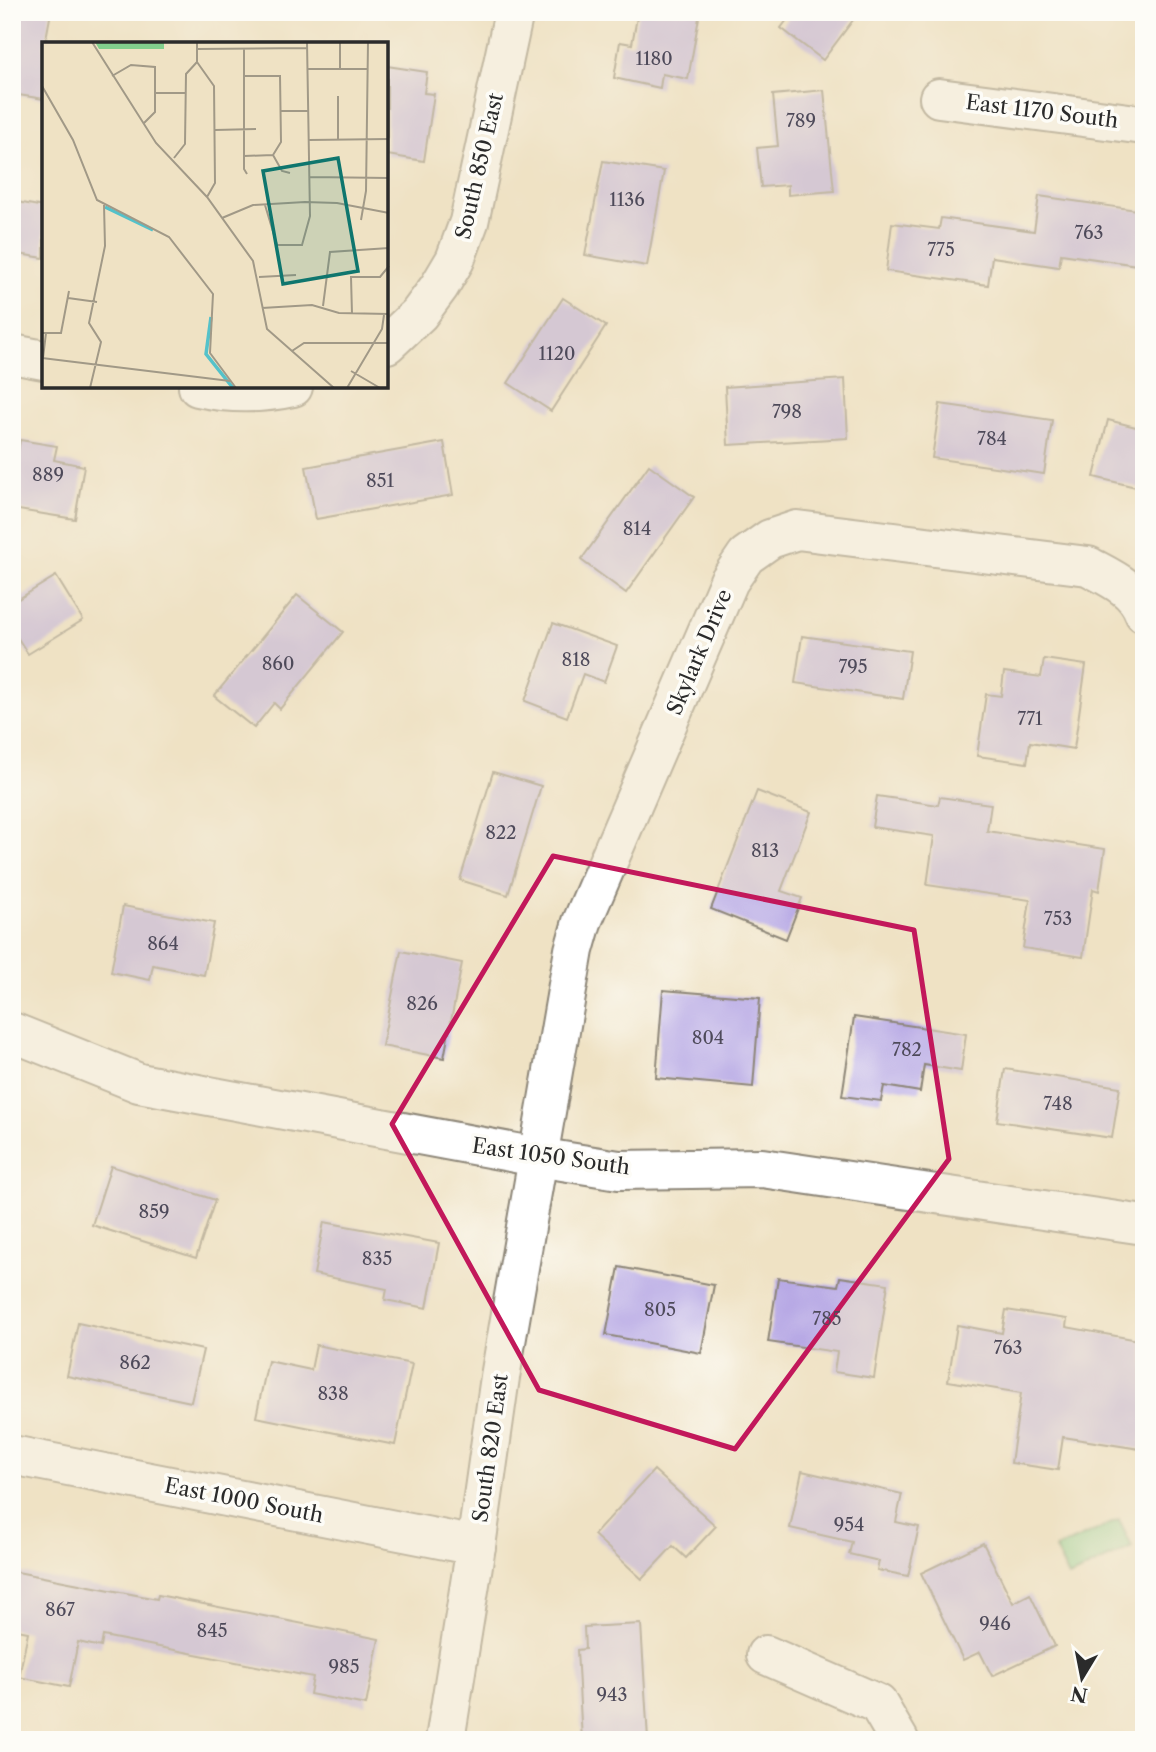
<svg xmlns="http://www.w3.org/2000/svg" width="1156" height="1752" font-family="'Libre Caslon Text',serif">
<rect width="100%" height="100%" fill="#fdfcf7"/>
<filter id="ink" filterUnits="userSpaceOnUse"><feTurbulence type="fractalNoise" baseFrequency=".0143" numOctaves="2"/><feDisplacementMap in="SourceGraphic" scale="14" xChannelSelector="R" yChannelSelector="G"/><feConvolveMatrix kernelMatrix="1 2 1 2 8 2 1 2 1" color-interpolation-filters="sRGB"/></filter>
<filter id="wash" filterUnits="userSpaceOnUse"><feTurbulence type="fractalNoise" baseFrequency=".00686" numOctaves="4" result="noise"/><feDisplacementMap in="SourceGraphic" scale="28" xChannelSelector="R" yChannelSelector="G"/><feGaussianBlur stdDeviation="1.57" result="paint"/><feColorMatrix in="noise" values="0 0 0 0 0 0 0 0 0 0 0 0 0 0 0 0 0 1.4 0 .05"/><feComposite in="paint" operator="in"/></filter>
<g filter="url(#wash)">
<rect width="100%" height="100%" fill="#efe2c4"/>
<path fill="#82cf8d" stroke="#567d5c" stroke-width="2" d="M1119,1520L1132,1547L1069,1577L1055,1549Z"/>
<g id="blocks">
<g fill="#b7a9e5">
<path d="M12,12H51L45,44H44V99L12,94Z"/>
<path d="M638,12H700L688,79L662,74L660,88L614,78L620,42L632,44Z"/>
<path d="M793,12H859L823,60L781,28Z"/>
<path d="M387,66L427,72L424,93L434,94L424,161L387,155Z"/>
<path d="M824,90L834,191L788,195V185L761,187L757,148L778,146L773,95Z"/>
<path d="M603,161L664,171L647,266L585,255Z"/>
<path d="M1039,196L1144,211V266L1061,254L1059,267L992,257L988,285L886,271L892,223L939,229L941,218L1034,231Z"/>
<path d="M12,201L44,207V258L12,253Z"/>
<path d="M563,298L606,326L551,411L508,383Z"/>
<path d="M845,379L848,438L728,445L725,387Z"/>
<path d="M940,404L1052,420L1044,474L932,458Z"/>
<path d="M1108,420L1144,429V489L1094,477Z"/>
<path d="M20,440L57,446L54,460L84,466L75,519L12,509V485Z"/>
<path d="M444,442L453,495L316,519L306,467Z"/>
<path d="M649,465L694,497L626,593L581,560Z"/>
<path d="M56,576L83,620L28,654L12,629V603Z"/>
<path d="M297,595L343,632L280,709L274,703L254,728L214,696Z"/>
<path d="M553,623L617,646L604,682L583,674L567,717L525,701Z"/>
<path d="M802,636L910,651L903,699L795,683Z"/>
<path d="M1044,659L1086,665L1074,749L1030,742L1027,763L977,756L986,694L1001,696L1004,672L1041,677Z"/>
<path d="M493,772L541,786L508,895L460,880Z"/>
<path d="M757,791L811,812L781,891L802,898L786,939L711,909Z"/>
<path d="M877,796L938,805L940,797L991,804L987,831L1105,849L1099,891L1093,889L1083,957L1023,948L1030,900L927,885L934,836L872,827Z"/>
<path d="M123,906L214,923L204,975L153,965L150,980L111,972Z"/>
<path d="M401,951L462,963L444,1058L382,1046Z"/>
<path d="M663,990L760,998L753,1087L656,1078Z"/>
<path d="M854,1017L966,1034L961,1071L924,1065L920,1092L884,1086L881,1101L842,1096Z"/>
<path d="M1005,1069L1120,1087L1112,1138L997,1121Z"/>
<path d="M111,1166L215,1200L196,1258L92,1225Z"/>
<path d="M324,1222L439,1243L427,1308L385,1300L387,1289L314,1274Z"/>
<path d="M619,1267L714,1285L701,1353L606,1335Z"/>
<path d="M840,1277L888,1284L874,1378L834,1372L837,1352L768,1342L778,1278L838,1286Z"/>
<path d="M1006,1310L1067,1319L1066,1327L1144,1341V1425L1140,1449L1063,1437L1058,1470L1011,1463L1021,1393L948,1381L957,1325L1002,1333Z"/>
<path d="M78,1323L203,1350L191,1402L67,1376Z"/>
<path d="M316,1345L412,1364L395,1445L256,1417L268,1361L311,1370Z"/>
<path d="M654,1470L716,1526L686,1558L673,1546L642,1579L594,1535Z"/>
<path d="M802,1471L902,1494L896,1522L919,1527L908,1576L877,1570L879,1561L849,1554L852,1542L790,1528Z"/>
<path d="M983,1543L1013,1603L1030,1594L1055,1646L992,1676L980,1652L963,1660L921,1573Z"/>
<path d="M12,1571L157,1599L158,1595L379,1639L366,1705L310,1694L313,1677L103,1636L101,1647L78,1642L69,1687L19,1677L28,1632L12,1629Z"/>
<path d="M641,1624L648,1740H582L577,1650L585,1649L584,1627Z"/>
</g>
</g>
</g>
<g filter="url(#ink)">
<use href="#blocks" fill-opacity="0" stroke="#8d8678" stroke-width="2"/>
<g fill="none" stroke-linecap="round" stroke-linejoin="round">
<g stroke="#8d8678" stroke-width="42">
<g id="minor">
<path d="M939,98L1144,125"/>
<path d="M387,344L419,314L439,287L455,260L469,222L514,12"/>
<path d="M12,354L44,360"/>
<path d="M198,387C229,394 262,394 293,387"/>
<path d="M12,1032L139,1083L537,1157L619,1170L762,1168L1144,1225"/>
<path d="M12,1455L476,1546"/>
<path d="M766,1655L878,1704L899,1740"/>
<path d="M445,1740L476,1546L500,1377L574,950L582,922L729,581L746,556L770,539L797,530L1088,566C1110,578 1135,588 1144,613"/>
</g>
</g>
<use href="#minor" stroke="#fff" stroke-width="38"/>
</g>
</g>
<path d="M0 0H1156V1752H0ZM553,856L914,930L949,1159L735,1449L539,1390L392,1124Z" fill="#efe2c4" fill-opacity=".55" fill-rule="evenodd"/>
<path fill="none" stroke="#c2185b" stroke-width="5" stroke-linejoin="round" d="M553,856L914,930L949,1159L735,1449L539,1390L392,1124Z"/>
<g text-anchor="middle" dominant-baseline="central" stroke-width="7" stroke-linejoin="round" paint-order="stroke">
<g font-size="18" fill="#4e4a5a">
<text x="654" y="59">1180</text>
<text x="801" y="121">789</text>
<text x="627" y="200">1136</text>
<text x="1089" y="233">763</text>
<text x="941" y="250">775</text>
<text x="557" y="354">1120</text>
<text x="787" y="412">798</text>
<text x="992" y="439">784</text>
<text x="48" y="475">889</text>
<text x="380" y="481">851</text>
<text x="637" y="529">814</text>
<text x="576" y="660">818</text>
<text x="278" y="664">860</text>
<text x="853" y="667">795</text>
<text x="1030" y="719">771</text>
<text x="501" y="833">822</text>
<text x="765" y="851">813</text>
<text x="1058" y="919">753</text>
<text x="163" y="944">864</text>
<text x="422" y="1004">826</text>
<text x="708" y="1038">804</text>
<text x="907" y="1050">782</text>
<text x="1058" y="1104">748</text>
<text x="154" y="1212">859</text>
<text x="377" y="1259">835</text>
<text x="660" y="1310">805</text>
<text x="827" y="1319">785</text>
<text x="1008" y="1348">763</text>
<text x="135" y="1363">862</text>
<text x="333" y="1394">838</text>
<text x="849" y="1525">954</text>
<text x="60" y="1610">867</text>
<text x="995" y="1624">946</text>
<text x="212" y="1631">845</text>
<text x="344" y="1667">985</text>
<text x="612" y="1695">943</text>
</g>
<g font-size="21" fill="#2b2b2b" stroke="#fdfcf7">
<text transform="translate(1042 111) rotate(7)">East 1170 South</text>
<text transform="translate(479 166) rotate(-77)">South 850 East</text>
<text transform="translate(699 652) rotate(-67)">Skylark Drive</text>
<text transform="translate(551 1156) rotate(8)">East 1050 South</text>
<text transform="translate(490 1448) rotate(-82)">South 820 East</text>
<text transform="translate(244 1500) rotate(11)">East 1000 South</text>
</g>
</g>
<g transform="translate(42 42)">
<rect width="346" height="346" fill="#efe2c4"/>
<path d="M53,0H122V7H57Z" fill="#82cf8d"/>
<path fill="none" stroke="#54c2ca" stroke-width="3.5" d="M63,165L111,188M169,275L164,312L191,346"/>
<path fill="none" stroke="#a19987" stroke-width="2" d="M50,0L114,101L165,155L211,219L225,287L292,346M155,0V20L172,44L173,141L165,155M202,6V127L205,132M155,7L265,6M266,27H326M298,27V0M70,34L89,23L113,25V70L101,82M202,34H238L239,100L231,113M0,44L31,98L55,158L127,195L171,252L168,311L194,346M113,51H143M296,54V98M238,69H267M173,88L214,87M267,98L347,97M231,113L240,129L248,131M202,114L231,113M132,116L143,102L144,32L155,20M268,135L347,136M223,163L235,203H260L268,174L265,0M180,176L211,163L263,160L295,161L347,171M319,178L324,149L326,0M217,235L254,233M26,256L55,260M281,264L288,210L347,206M220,266L270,263L297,271L347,272M310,272L309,235H338L347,224M0,291H19L27,249M250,309L262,301H347M0,316L188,339M1,316L4,291M309,329L338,346M48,346L59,300L47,281L63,204L62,163M305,346L340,287L342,273"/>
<path fill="#0f766e" fill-opacity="0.15" stroke="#0f766e" stroke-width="3.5" d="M296,116L316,229L241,242L221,129Z"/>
<rect width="346" height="346" fill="none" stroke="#2b2b2b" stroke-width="3.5"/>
</g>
<rect width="1156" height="1752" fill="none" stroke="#fdfcf7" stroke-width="42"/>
<g transform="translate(1082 1678) rotate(190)" stroke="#fdfcf7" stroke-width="5" paint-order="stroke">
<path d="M0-5L12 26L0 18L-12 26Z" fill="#2b2b2b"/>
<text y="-10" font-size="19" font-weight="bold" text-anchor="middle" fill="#2b2b2b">N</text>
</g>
</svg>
